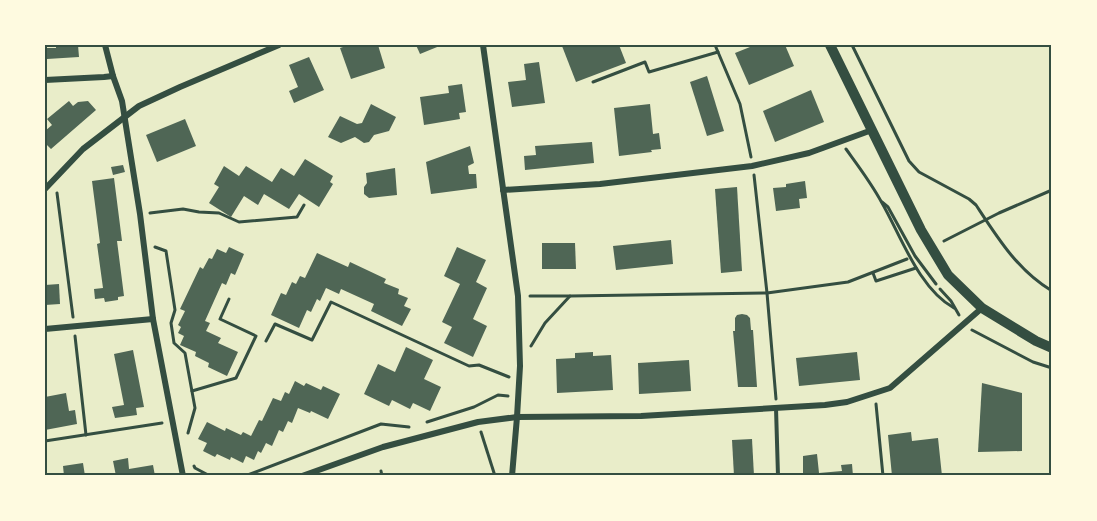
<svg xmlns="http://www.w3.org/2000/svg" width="1097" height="521" font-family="'Roboto Condensed',sans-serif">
<rect width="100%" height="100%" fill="#e9edc9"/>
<g fill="#4f6655">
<path d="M56,45H78L79,57L47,59V48H56Z"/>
<path d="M349,45H378L385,68L351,79L340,48Z"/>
<path d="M416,45H442L420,54Z"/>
<path d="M566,45H619L626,63L576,82L562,46Z"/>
<path d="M755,45H785L794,66L749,85L735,53Z"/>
<path d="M309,57L324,90L294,103L289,91L298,87L289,65Z"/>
<path d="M539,62L545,103L512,107L508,82L526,80L524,64Z"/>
<path d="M707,76L724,131L707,136L690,82Z"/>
<path d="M462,84L466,112L459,113L460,119L424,125L420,97L449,93L448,86Z"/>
<path d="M811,90L824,122L775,142L763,111Z"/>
<path d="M69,101L73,106L78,102L88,101L96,110L51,149L45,143V131L52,125L47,119Z"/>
<path d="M371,104L396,117L389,131L374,135L369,142L364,143L355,137L341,143L328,137L340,116L357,124L362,123Z"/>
<path d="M650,104L653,134L659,133L661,149L651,150L652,152L619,156L614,108Z"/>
<path d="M185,119L196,146L157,162L146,135Z"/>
<path d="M592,142L594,163L525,170L524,156L536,155L535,146Z"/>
<path d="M470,146L474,163L468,166L469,174H476L477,188L431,194L426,162Z"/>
<path d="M305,159L333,176L330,182L333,184L319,207L299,194L289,209L264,194L258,205L244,196L231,217L209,203L219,187L214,184L224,166L239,176L246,166L272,182L281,168L294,176Z"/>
<path d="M123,165L125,172L113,175L111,167Z"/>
<path d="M395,168L397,195L369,198L364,194V187L367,183L366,173Z"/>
<path d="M114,178L122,241H117L124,296L118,297V300L105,302L104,298L95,299L94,289L103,288L97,244L100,243L92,181Z"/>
<path d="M805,181L807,198L799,199L800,208L776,211L773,188L786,187V184Z"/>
<path d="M737,187L742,271L721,273L715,189Z"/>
<path d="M671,240L673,264L616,270L613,246Z"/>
<path d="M542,243H575L576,269H542Z"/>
<path d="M229,247L244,254L235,275L231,273L226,285L222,283L205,321L210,323L206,331L221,338L218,343L238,352L227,376L208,367L209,363L195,356L196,352L180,345L184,336L178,333L181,327L178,325L185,311L180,309L200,267L203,269L209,258L212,259L217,249L226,253Z"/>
<path d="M457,247L486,260L476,282L487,288L473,319L487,326L473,357L444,343L452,327L442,322L460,284L444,276Z"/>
<path d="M317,253L348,267L350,262L386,279L384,283L399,289L398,294L408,298L404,306L411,309L402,326L371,311L374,304L341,289L339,294L326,288L320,301L317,299L311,312L307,310L299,328L271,315L281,293L286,295L292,282L296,284L300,276L305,278Z"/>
<path d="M59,284L60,304L45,305V285Z"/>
<path d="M742,314L747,315L750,318L751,330H753L757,387H738L733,331H735V318L737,315Z"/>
<path d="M406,347L433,360L424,379L441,387L430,411L413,403L410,409L392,400L389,406L364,394L378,364L395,372Z"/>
<path d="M133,350L144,407L136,408L137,415L115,418L112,407L124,405L114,354Z"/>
<path d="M593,352V356L611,355L613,390L557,393L556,359L575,358V353Z"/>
<path d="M857,352L860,380L799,386L796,358Z"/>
<path d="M689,360L691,391L639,394L638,363Z"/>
<path d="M295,381L304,386L306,383L321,390L323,386L340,394L328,419L311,411L310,413L298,408L292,423L288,421L283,432L279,430L272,446L266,443L261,453L258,451L254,460L246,456L243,463L231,457L230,460L217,454L215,457L203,451L207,443L198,439L207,422L225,431L226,428L241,435L243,432L251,436L259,420L262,421L273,398L281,401L285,392L289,394Z"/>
<path d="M982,383L1022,393V451L978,452Z"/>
<path d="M66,393L69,411L75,410L77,424L45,430V397Z"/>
<path d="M911,432L912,441L938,438L942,476H892L888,435Z"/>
<path d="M752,439L754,476H734L732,440Z"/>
<path d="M817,454L819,473L842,471L841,465L852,464L853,476H803V456Z"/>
<path d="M128,458L129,469L153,465L155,476H116L113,461Z"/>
<path d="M83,463L85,476H64L63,466Z"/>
</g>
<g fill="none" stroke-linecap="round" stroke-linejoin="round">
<g stroke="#344e41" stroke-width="3">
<path d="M715,45L740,104L751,157"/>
<path d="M852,45L909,161L919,172L969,199L976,205C997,237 1018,271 1052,291"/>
<path d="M593,82L645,62L649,72L718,52"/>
<path d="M846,149C859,167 872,184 882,203C901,236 919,289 954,308"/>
<path d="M754,175L767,293L776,399"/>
<path d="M57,193L73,317"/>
<path d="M882,202L888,207L915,256L936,284"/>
<path d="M150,213L183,209L199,212L219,213L239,222L297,217L304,205"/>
<path d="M944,241L999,213L1052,190"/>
<path d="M155,247L166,251L175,310L171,323L174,343L185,353L195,408L188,433"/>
<path d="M873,273L876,281L916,268"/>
<path d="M940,289L951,301L959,315"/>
<path d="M530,296H570"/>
<path d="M972,330L1033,362L1052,368"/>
<path d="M75,336L86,435"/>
<path d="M266,341L275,324L312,340L331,302L469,366L479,365L509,377"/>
<path d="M531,346L545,323L570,296L767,293L848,282L907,259"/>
<path d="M192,391L236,378L256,336L220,319L229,299"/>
<path d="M876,404L883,476"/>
<path d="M427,422L474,407L498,395L508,396"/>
<path d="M481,432L495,476"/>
<path d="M45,441L162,423"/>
<path d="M194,466L195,468L210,476"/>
<path d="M381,471L382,476"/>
<path d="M245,476L381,424L409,427"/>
</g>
<path stroke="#344e41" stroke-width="4" d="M776,408L778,476"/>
<g stroke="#344e41" stroke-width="6">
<path d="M105,45L113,76L122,101L140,214L153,319L183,476"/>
<path d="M483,45L518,296L520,366L517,417L512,476"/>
<path d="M45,80L104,77L113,76"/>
<path d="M45,189L83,149L139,106L180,87L279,45"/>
<path d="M503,190L600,184L752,166L809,153L872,130"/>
<path d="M45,329L153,319"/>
<path d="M302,476L383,447L478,422L517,417L641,416L825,405L847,402L890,388L982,308"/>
</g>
<path stroke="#344e41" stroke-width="10" d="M830,45L921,230L948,275L982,308L1036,341L1052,348"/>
</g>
<rect width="1097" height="521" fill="none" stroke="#fefae0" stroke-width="93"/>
<rect x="46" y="46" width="1004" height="428" fill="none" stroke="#344e41" stroke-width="2"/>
</svg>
